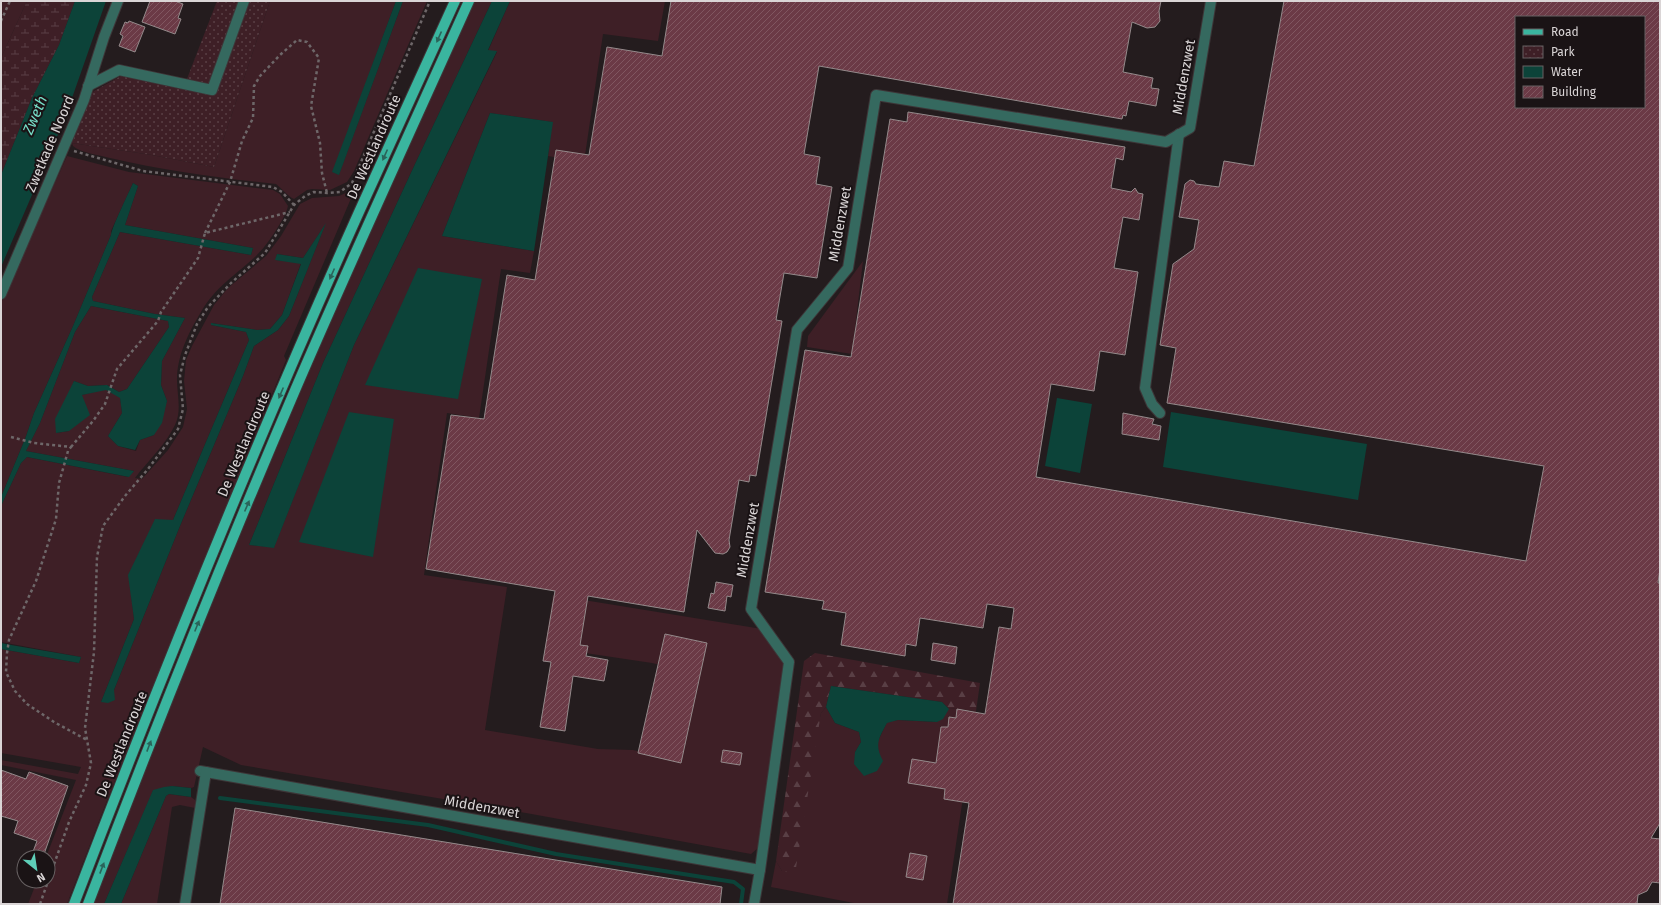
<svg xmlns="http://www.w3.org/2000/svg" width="1661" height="905" font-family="'Fira Sans',sans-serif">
<defs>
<pattern id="forest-firs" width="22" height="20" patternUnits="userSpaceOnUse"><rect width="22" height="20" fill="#3e1f26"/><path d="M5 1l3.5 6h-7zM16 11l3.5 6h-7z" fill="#593f45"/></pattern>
<pattern id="wetland-marsh" width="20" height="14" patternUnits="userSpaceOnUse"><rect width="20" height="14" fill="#3e1f26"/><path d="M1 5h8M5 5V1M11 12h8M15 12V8" fill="none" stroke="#593f45"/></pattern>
<pattern id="park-dots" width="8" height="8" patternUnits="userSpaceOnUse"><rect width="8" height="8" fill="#3e1f26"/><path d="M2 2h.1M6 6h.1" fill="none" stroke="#593f45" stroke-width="1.8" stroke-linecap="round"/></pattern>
<pattern id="building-hatch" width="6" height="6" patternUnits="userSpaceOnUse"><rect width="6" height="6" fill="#6b3a46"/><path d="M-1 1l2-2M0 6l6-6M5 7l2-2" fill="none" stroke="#805660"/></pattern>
</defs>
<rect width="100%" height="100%" fill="#241c1e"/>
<g fill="#3e1f26" fill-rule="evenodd">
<path d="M1,1H27L1,58Z"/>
<path d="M270,1H396L333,172L339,174L403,1H427L354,171L347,182L330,190L312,189L307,190L294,199C289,197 281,188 276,184C220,178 165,171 110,158C99,155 81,153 73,146L72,143L152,155L214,167Z"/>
<path d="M470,1H492L415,164L323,363L249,545L274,547L354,345L497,52L488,51L510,1H665L658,41L603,34L584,162L548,156L552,122L490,113L442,236L534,251L530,273L501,269L479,418L447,413L424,575L507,587L485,730L598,749L633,750L679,760L697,673L652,663L545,647L553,595L762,629L786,662L758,848L751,854L526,813L241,765L203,747L194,787L191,788L172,786L153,791L104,904H92L141,777L300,389Z"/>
<path d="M67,156L129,172L273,190L280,194L288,206C287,211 284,217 281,222C274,234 266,246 256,256C236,275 215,287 201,312C189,332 177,355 177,380C177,395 182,410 175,425C166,444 148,461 135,478L142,479L168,450L183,427L187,409L184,381L186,360L192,346L214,305L228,288L266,256L281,236L300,204L312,198L339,196L355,189L284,356L286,360L106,803L67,904H28L37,881H48V857H46L76,780L1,765V760L78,774L81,767L1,753V649L79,663L81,657L1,642V506L21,463L27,457L128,477L134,471L26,451L40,423L75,332L91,306L168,321L169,327L127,389L119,392L107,385L88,386L74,381L56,433L69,431L82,395L106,389L120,397L122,413L108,436L118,446L136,451L140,440L154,435L167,401L161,385L162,361L185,318L155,314L93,301L92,297L120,232L251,255L253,248L125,225L138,186L133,183L111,231V235L73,326L34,413L25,439L1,497V303ZM325,225L289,316L278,330L254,346L243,376L180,526L114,690L101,702L134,619L129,575L173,520L249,340L246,332L211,325V323L257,330L270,329L282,315L301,263L276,260L277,254L303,258Z"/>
<path d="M863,261L852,354L807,347L808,336Z"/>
<path d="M826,707L835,723L859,732L861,742L855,752H878V741L887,722L898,720L937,722L948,709V708L976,711L947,904H859L771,887L776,861L782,871L821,713Z"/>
<path d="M169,794L191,797L195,800V808L180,805L172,807L157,904H121L166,796Z"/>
</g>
<path fill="url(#forest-firs)" d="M815,653L980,683L976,711L948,708L942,702L831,686L826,707L821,713L795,874L782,871L776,861L804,661Z"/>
<path fill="url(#wetland-marsh)" d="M27,1H75L59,45L32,98L1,175V58Z"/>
<path fill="url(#park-dots)" d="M217,1H270L214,167L152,155L72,143L89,96L94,91L121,76L185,84Z"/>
<g fill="#0c4339">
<path d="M75,1H106L65,118L1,267V175L32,98L59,45Z"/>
<path d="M396,1H403L339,175L332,172Z"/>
<path d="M492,1H510L488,50L497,51L354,345L274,548L249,545L323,363L415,164Z"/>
<path d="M490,113L553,122L534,251L442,236Z"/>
<path d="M133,183L138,186L125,225L253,248L251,255L120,232L92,297L93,301L155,314L185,318L162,361L161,385L167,401L162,423L154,435L140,440L135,450L118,446L108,436L122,413L120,398L106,390L82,395L90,415L69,431L56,433L55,419L74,381L88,386L107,385L119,392L127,389L169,327L168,321L91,306L75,332L40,423L26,451L134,471L129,477L27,457L21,463L1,506V497L25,439L34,413L73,326L111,235C111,229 129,192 133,183Z"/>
<path d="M326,223L289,316L278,330L254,346L243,376L180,526L114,690L115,700L108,703L101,702L134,619L128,575L155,519L173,520L249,340L246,332L211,325V323L257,330L270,329L282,315L301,264L275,260L277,254L303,258Z"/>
<path d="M418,268L482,279L458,399L365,385Z"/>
<path d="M1057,398L1092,404L1080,473L1045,466Z"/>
<path d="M349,412L394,419L373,557L299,542Z"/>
<path d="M1171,412L1367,444L1358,500L1163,467Z"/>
<path d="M1,643L11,645L81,657L79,663L1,649Z"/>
<path d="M831,686L942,702L949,709L943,719L937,722L898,720L887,723C879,738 874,744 883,761L877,771L864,776L854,764L855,752L861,742L859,732L835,723L826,707Z"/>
<path d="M172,786L191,788V797L169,794L166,796L121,904H104L153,790L164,787Z"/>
</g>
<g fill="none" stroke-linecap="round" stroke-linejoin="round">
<path stroke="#0c4339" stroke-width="4" d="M220,798L428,825L556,854L734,882L743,889L741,904"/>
</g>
<g fill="url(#building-hatch)" stroke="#948a8b" fill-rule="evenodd">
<path d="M150,1H175L183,4L178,18L181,19L175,34L142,22Z"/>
<path d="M671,1H1161L1159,11L1160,21L1155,27L1147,28L1132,22L1123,72L1153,78L1151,88L1159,89L1156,106L1129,101L1126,116L1123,115L1122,119L819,66L804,154L820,157L816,184L832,187L817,278L784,273L776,320L782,321L756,476L750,475L749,482L739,480L729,540L730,547L727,552L723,554L715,553L697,530L684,612L588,596L580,645L588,646L586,656L608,660L604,681L573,676L565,731L540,727L551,662L543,661L555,591L426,569L451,415L484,419L507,275L535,280L556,150L589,155L607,47L662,56Z"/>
<path d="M1284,1H1660V569L1658,583H1660V823L1651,838L1660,839V883L1652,882L1647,891L1638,895L1637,904H953L969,803L944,799L945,789L908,783L912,759L936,763L941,727H948L949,717L956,718L957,709L985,714L999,627L1011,629L1014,608L987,604L983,628L920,618L916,646L906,644L905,656L841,645L846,613L822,609L824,601L765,592L805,350L851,357L890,119L907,122L908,112L1125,147L1123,160L1116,158L1111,188L1131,192L1135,188L1138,193L1143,194L1139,220L1123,217L1114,268L1138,272L1125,355L1100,351L1094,391L1051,384L1036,477L1526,561L1544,466L1167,403L1176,348L1160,345L1173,264L1194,249L1199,220L1179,217L1185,184L1190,180L1194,181L1196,184L1219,187L1224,161L1254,166ZM1516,17H1644V107H1516Z"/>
<path d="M129,21L145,27L135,52L119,46L123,36L120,34L125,22L128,23Z"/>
<path d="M1123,413L1154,419L1152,424L1161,426L1159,440L1122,434Z"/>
<path d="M716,582L733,585L731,597L727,596L725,611L708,608L711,593L714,594Z"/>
<path d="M665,634L707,643L681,763L638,753Z"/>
<path d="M933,643L957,647L955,664L931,660Z"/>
<path d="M723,750L742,753L740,765L721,762Z"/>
<path d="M1,770L26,779L29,772L68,786L43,857H31L37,841L14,833L18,821L1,816Z"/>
<path d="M235,808L722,887L720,904H220Z"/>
<path d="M910,853L927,856L923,880L906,877Z"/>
</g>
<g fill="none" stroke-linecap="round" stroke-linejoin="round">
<g stroke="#3d3638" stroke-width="12">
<g id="minor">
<path d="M88,86L119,70L212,90L244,1"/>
<path d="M1,294L84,100L104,37L118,1"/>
<path d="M1160,413L1152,404L1145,388L1179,134"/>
<path d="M200,771L760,870"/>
<path d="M185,904L206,772"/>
<path d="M754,904L760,870L789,662L751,609L797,330L848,268L876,95L1166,142L1190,128L1211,1"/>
</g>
</g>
<g stroke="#3d3638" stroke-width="12">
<g id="major">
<path d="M74,904C163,671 257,439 359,212C391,141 423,71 455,1"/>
<path d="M88,904C154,731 223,558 296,388C352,258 411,130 469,1"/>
</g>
</g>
<g stroke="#6e6769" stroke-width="2.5" stroke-dasharray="3 3" stroke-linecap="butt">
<path d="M1,21L10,1"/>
<path d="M74,151L143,171L273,187L282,192L294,205"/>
<path d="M205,233L230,182L242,141L253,118L254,86L260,76L280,55L297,40L307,42L319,58L311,106L320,143L322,173L327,193"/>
<path d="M11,437L34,443L71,447L68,451L59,483L56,519L36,581L9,640L7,653L6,672L15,691L27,704L54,722L87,740"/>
<path d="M71,447L93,421L105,404L117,369L158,321L161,312L198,258L205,233L290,212"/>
<path d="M40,904L69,822L86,785L91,763L85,728L94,652L97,557L103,526L125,496L148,469L178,429L183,409L180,375L185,355L197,324L208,307L231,283L265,253L294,205L305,196L314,192L327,193L340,192L352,183L430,1"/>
</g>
<use href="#minor" stroke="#35695f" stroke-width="10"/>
<use href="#major" stroke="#3ab59f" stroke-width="10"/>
</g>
<defs><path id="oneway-solid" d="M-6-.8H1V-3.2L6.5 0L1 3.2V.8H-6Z"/></defs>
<g fill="#2a645a">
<use href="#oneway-solid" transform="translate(439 37) rotate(114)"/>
<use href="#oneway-solid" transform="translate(385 155) rotate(114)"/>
<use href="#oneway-solid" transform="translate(332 274) rotate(114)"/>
<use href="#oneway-solid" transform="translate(281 393) rotate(113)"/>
<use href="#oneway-solid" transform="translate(247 506) rotate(-67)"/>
<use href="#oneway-solid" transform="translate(197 626) rotate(-68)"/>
<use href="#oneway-solid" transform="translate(149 746) rotate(-69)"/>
<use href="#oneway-solid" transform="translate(102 868) rotate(-69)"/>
</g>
<g text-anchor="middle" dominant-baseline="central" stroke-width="4" stroke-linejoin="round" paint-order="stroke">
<g font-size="14" fill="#dad5d6" stroke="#1a1315">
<text transform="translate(1184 77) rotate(-80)">Middenzwet</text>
<text transform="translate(50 144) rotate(-67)">Zwetkade Noord</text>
<text transform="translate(374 147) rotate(-66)">De Westlandroute</text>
<text transform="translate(840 224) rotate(-80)">Middenzwet</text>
<text transform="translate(244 444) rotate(-67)">De Westlandroute</text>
<text transform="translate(748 540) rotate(-80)">Middenzwet</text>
<text transform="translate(122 744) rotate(-68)">De Westlandroute</text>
<text transform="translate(482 807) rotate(10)">Middenzwet</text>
</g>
<g font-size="15" font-style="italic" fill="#76ddc7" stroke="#1a1315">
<text transform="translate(35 115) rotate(-67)">Zweth</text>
</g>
</g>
<rect width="1661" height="905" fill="none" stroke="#dad5d6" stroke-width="4"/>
<rect x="1515" y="16" width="130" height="92" fill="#1a1315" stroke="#676162"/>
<rect x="1523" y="29" width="20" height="6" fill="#3ab59f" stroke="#676162"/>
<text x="1551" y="36" font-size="12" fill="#dad5d6">Road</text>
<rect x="1523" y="46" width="20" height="12" fill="url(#park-dots)" stroke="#676162"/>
<text x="1551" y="56" font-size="12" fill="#dad5d6">Park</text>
<rect x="1523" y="66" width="20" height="12" fill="#0c4339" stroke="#676162"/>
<text x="1551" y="76" font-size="12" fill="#dad5d6">Water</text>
<rect x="1523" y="86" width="20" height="12" fill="url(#building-hatch)" stroke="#676162"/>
<text x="1551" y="96" font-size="12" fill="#dad5d6">Building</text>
<g transform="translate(36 869) rotate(150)"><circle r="19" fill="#1a1315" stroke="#676162"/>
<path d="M0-3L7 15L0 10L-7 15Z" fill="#5eceb8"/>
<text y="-6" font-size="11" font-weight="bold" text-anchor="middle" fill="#dad5d6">N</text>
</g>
</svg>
